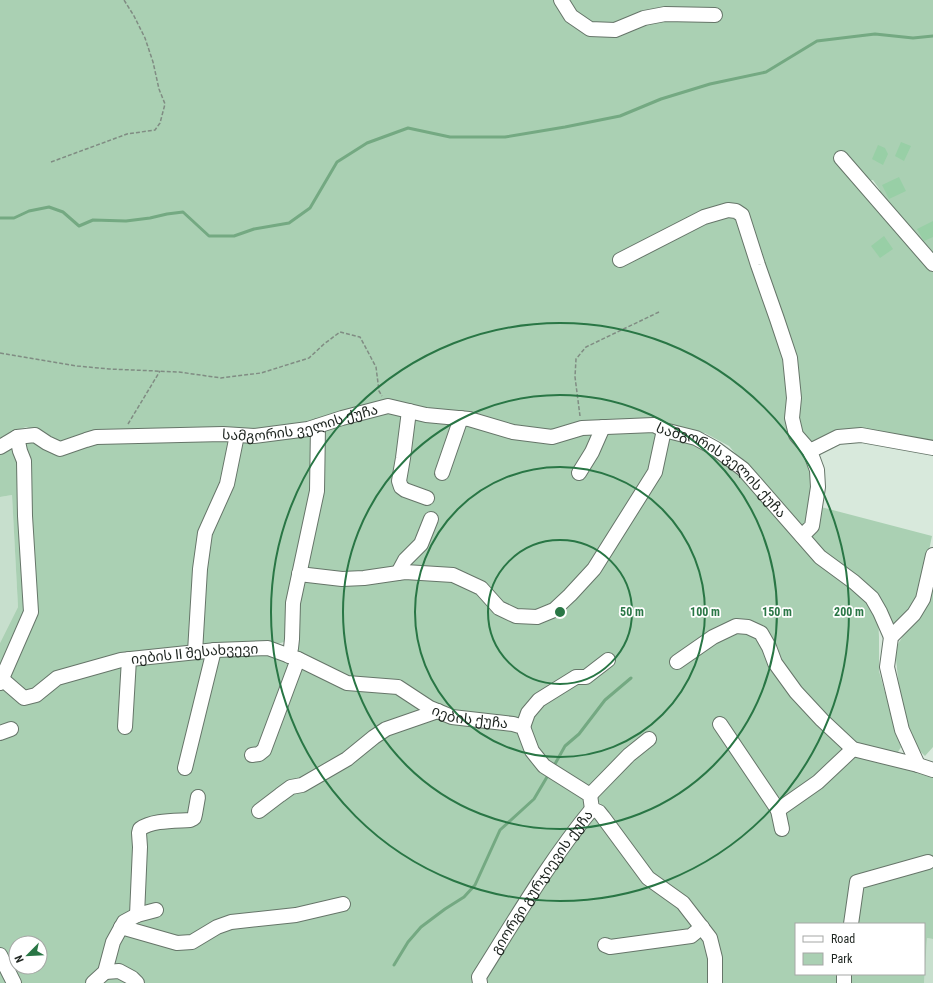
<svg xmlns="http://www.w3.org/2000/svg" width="933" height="983" font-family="'Roboto Condensed','Noto Sans Georgian',sans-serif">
<rect width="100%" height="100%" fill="#d8e9dc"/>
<g fill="#c7dfcd">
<path d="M12,495L18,607L0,643V497Z"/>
<path d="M927,938L933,939V983H924Z"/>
</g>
<g fill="#aad0b3" fill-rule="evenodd">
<path d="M0,0H933V258L878,194L880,190L873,180L865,181L842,153L837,159L933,270V445L860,432L836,435L816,444L809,442L804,439L799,430L797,417L798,398L792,360L782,323L751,237L742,207L727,206L698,216L703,220L731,213L737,215L742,224L760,284L773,315L788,370L792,402L787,417L793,433L807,455L812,469L815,489L807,522L801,529L757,479L729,446L705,433L683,432L656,421L574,424L557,431L549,433L529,431L475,417L438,414L390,403L339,414L309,426L281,430L255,431H164L107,434L87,433L66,443L51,441L39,431L26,427L9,433L13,450L19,464L20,492L27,612L0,672V643L18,607L12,495L0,497Z"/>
<path d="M386,410L427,419L467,423L512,436L554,441L584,431L651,429L671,436L694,442L732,467L742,477L752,490L778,513L816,559L841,576L865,596L873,606L878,616L879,637V671L898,739L901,747L898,752L888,753L851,742L814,707L784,670L768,636L759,628L754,632L759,637L767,648L776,671L804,708L842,744L846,749L844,755L821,776L783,802L776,801L722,721L718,725L775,810L776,822L783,820L781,810L833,771L856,752L933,775V939L927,938L924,983H845L846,974H924V924H854L860,883L897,874L895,869L855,879L849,924H796V974H843L842,983H718V965L714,939L709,930L683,899L650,875L616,830L610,816L592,793L568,776L546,762L534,748L528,726L518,718H492L459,714L438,708L401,684L350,680L300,657L295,651L296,616L304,564L321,488L319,449L323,429Z"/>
<path d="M316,430L313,493L290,638L284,642L277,644L133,655L26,693L5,676L35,615L25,438L46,447L93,442Z"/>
<path d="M821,507L932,536L920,593L903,621L892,624L877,594L863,581L833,561L811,537Z"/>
<path d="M933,577V747L925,756L919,750L910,730L899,688L895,649L906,631Z"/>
<path d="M268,651L405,695L419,708L417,713L384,735L439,715L519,729L531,754L585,797L588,809L533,878L536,883L476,983H0V679L22,701L58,680L121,663ZM16,943H40V967H16Z"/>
<path d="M591,818L596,819L682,905L701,931L708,945L712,983H482V976Z"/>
</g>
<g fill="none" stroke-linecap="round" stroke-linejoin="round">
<g stroke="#74a982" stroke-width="3">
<path d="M0,218H14L29,211L49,207L63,212L79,226L93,220L126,221L150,218L167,214L183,212L209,236H234L254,229L289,223L310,208L337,162L367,143L408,128L450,137H505L565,127L620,116L661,99L710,84L766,72L817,41L875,34L913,38L933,36"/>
<path d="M555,764L565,746L579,734L605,700L631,678"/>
<path d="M394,965L408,942L421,927L445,909L464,897L475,885L500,830L534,799L547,777"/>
</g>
</g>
<g fill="#98cfa6">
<path d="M901,142L911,146L904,161L895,156Z"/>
<path d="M878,145L885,148L888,154L883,165L872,159Z"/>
<path d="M899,177L906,191L889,199L882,185Z"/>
<path d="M933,221V237L924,241L922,238L917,229Z"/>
<path d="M884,236L893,249L880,258L871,246Z"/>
</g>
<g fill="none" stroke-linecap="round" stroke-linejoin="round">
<g stroke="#667569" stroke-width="16">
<g id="minor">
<path d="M561,0L571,16L590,29L615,30L644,18L665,14L715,15"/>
<path d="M841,158L933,264"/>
<path d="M620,260L704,217L728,210L736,211L742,215L758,265L777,319L790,358L794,398L792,418L796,435L810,451L817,470L818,487L812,526L802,536"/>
<path d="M409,411L403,458L399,481L401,487L405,490L427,498"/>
<path id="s1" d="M0,447L17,437L35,435L47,443L60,449L86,440L96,437L223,434L254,436L308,429L342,418L388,406L426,415L469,419L513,432L552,437L582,428L654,425L664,430L696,438L716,449L743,469L820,557L854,582L872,598L880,612L891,637"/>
<path d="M810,451L838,437L861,435L933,448"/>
<path d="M442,473L461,418"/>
<path d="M579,473L592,452L603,427"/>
<path d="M398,573L405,560L421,544L431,519"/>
<path d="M299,574L342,579L364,578L405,572L453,575L481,588L499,608L516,616L537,617L554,610L570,595L594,569L655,472L664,430"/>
<path d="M195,652L200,569L205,533L227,484L237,435"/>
<path d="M289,656L291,648L292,639L293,603L317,491L318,426"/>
<path d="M677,662L713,637L736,626L748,627L761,633L769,647L775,663L796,692L822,720L853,749L918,765L933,770"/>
<path id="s2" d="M2,679L24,698L36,695L57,678L121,660L216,650L268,648L298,659L347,683L398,687L430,708L452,717L513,724L523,727L532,751L544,766L590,795L592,809"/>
<path d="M0,683L31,612L25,516L24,461L20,451L17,437"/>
<path d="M720,724L778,810L818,782L853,749"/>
<path d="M125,727L129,659"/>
<path d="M523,727L528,713L539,700L576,677H586L595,670L608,660"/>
<path d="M0,733L11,729"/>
<path d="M252,755L259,754L264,750L298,659"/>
<path d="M918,765L902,730L887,667L891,637L914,614L923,599L933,555"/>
<path d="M185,768L214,650"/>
<path d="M590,795L629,755L649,739"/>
<path d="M592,809L599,812L603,817L648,878L683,903L710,938L715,958V983"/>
<path d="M778,810L782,829"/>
<path d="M259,811L280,795L291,787L302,785L347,759L374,737L386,729L438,711"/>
<path d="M137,915L140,847L139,833L140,829C152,820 175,821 190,820L194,818L195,814L198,797"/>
<path d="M851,924L857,882L928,862"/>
<path d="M121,927L177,943L192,942L217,927L231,922L296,915L343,904"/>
<path d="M605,945L610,947L691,936L702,927"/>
<path d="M0,955L14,983"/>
<path d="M105,972L119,971L132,978L137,983"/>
<path d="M93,983L105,972L113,942L124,922L137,915L156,910"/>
<path id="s3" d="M480,983L479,977C515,920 549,861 592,809"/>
<path d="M844,983V974"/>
</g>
</g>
<g stroke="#808c83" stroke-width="1.5" stroke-dasharray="4 2" stroke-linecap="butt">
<path d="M51,162L127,134L155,130L160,123L165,104L159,89L153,62L145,38L134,16L124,0"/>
<path d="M0,353L77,366L109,369L179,372L221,378L261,373L309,358L324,344L340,332L360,337L376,367L379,391L382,396"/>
<path d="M580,416L575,377L576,359L586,347L659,312"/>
<path d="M128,424L160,371"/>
</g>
<use href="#minor" stroke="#fff" stroke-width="14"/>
</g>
<g fill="none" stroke="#297645" stroke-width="2">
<circle cx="560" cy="612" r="72"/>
<circle cx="560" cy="612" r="145"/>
<circle cx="560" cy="612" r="217"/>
<circle cx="560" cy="612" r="289"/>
</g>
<g text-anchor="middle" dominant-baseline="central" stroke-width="3.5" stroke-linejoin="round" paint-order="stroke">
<g font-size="14" fill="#1d241f" stroke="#fff">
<text stroke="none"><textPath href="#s1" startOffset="310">სამგორის ველის ქუჩა</textPath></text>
<text stroke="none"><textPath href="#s1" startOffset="754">სამგორის ველის ქუჩა</textPath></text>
<text stroke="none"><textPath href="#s2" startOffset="209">იების II შესახვევი</textPath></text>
<text stroke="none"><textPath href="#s2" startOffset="500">იების ქუჩა</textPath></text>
<text stroke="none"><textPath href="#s3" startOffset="120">გიორგი გურჯიევის ქუჩა</textPath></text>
</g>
</g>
<circle cx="560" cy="612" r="6" fill="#297645" stroke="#fff" stroke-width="2"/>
<g font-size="12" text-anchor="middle" font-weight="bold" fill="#297645" stroke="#fff" stroke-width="3.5" stroke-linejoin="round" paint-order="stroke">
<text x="632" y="616">50 m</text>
<text x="705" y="616">100 m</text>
<text x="777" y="616">150 m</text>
<text x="849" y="616">200 m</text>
</g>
<rect x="795" y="923" width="130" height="52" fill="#ffffff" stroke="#a5a7a5"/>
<rect x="803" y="936" width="20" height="6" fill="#ffffff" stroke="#a5a7a5"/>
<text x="831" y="943" font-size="12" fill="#1d241f">Road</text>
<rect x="803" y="953" width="20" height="12" fill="#aad0b3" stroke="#a5a7a5"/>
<text x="831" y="963" font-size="12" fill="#1d241f">Park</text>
<g transform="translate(28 955) rotate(246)"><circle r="19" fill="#ffffff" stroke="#a5a7a5"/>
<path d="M0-3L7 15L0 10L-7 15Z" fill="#297645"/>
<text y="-6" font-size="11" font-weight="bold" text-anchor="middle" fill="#1d241f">N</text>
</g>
</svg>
